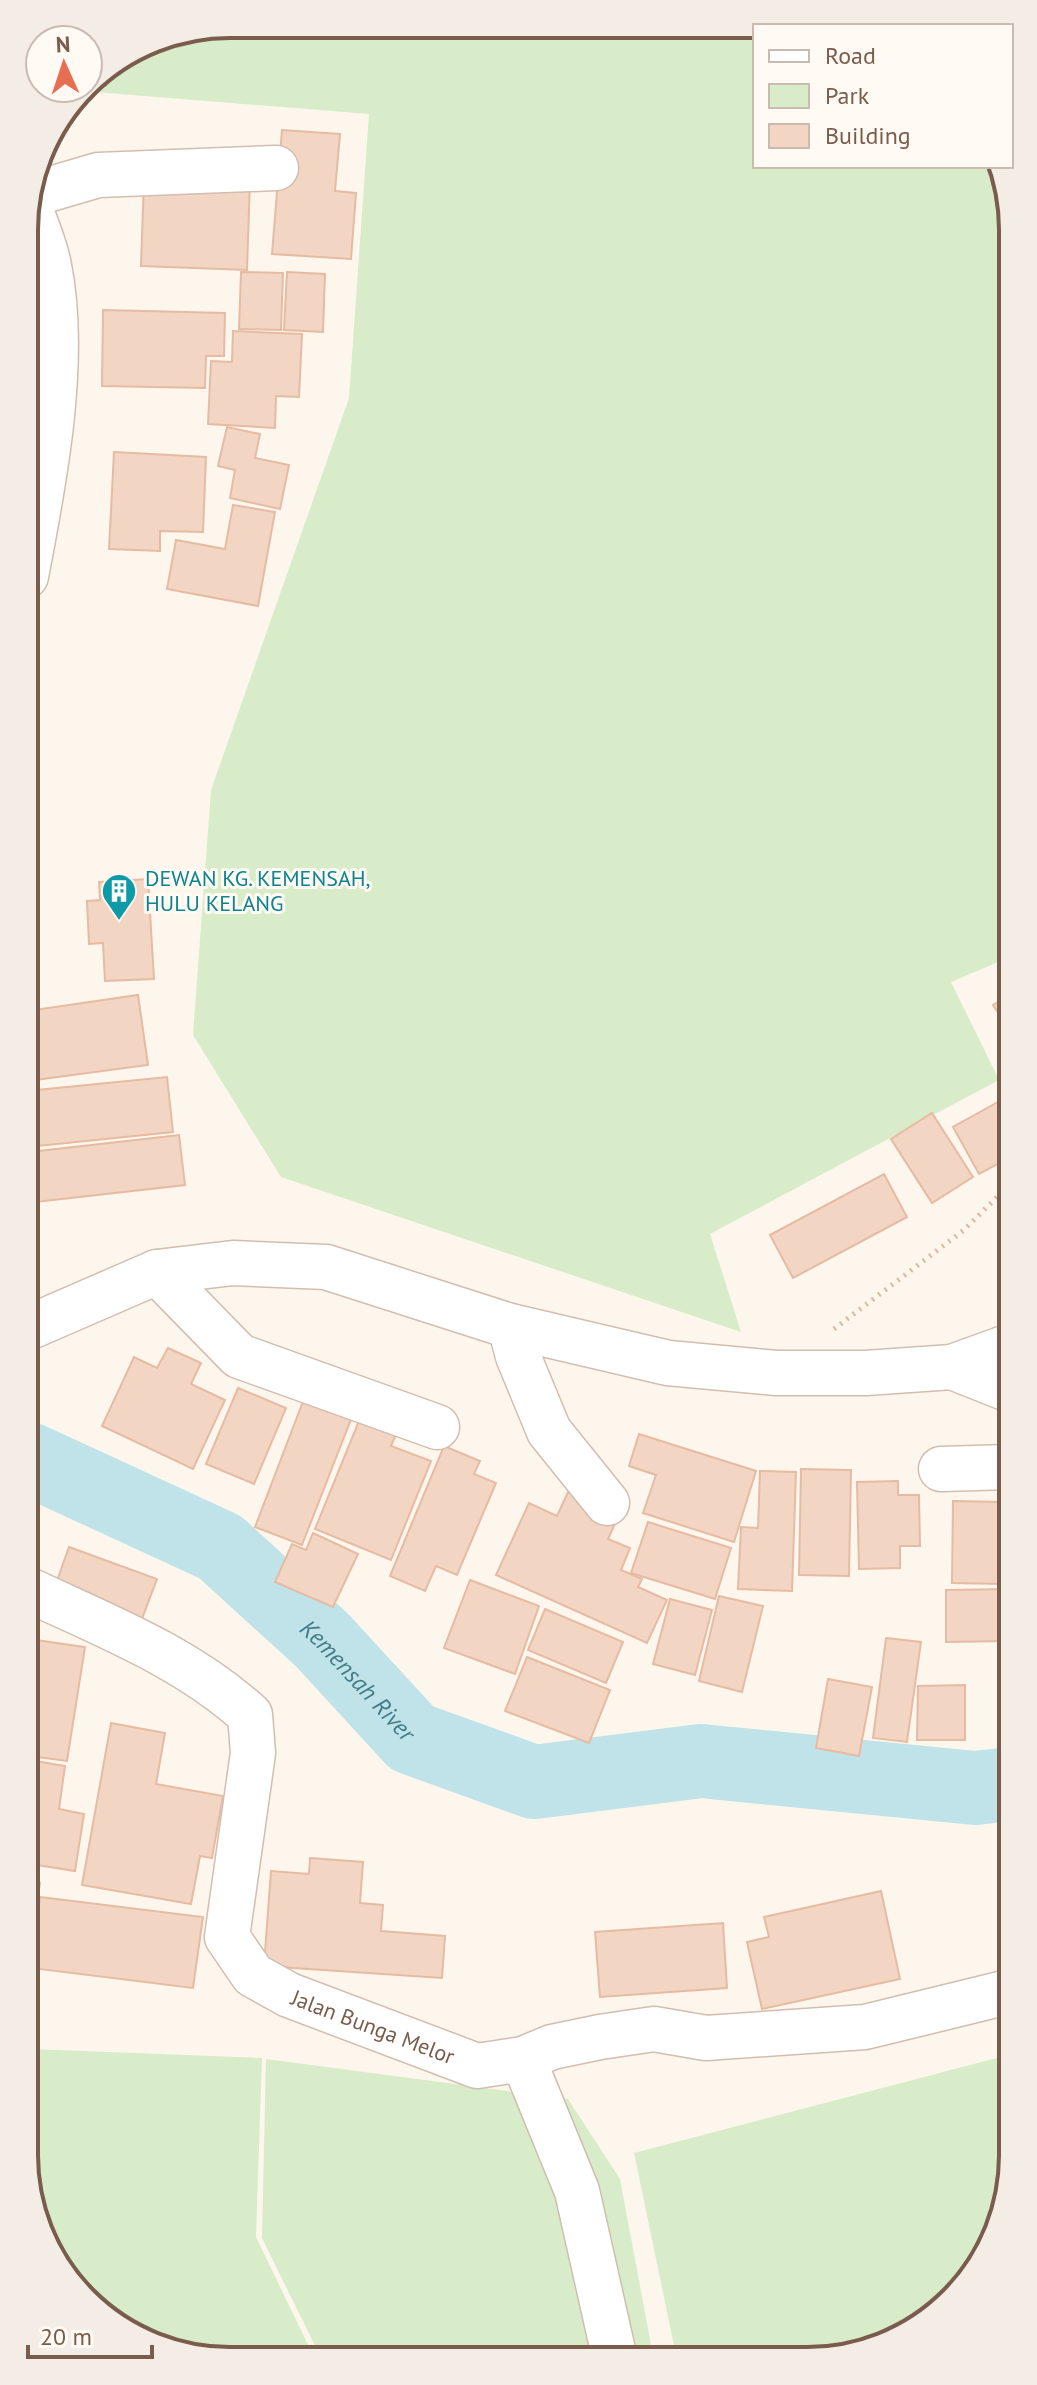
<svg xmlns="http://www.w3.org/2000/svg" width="1037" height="2385" font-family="'PT Sans',sans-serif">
<rect width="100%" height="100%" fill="#fdf6ec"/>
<g fill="#d8ecc9">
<path d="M230,24L755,27V166H999L1006,176L1008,958L951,982L999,1080L710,1234L741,1332L281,1177L193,1035L211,790L349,398L369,114L82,91C89,87 89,80 97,74C143,39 175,35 230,24Z"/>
<path d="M31,2049L262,2058L256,2237L314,2357H190L94,2310L31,2209Z"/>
<path d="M1012,2054L1013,2169L970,2281L921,2326L861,2354L676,2355L634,2153Z"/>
<path d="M266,2059L568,2099L620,2179L653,2355L320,2356L262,2238Z"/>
</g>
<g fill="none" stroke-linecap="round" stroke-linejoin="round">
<path stroke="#bfe3e8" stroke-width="74" id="s1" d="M29,1459L220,1547L322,1640L412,1738L534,1782L701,1761L975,1788L1011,1784"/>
</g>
<g fill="#f3d5c3" stroke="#e6bba3" stroke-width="2">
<path d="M282,130L340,134L335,191L356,193L351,259L272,254Z"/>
<path d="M144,178L250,181L247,270L141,266Z"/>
<path d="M241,272L283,273L281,330L239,329Z"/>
<path d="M287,272L325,274L323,332L284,330Z"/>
<path d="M103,310L225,313L224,356H206L205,388L102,386Z"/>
<path d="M233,331L302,334L299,397L276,396L275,428L208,424L211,361L232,362Z"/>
<path d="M227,427L260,434L255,458L289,465L280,509L230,498L235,470L218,466Z"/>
<path d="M114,452L206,457L203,532L160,531V551L109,549Z"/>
<path d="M233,505L275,512L258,606L167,589L176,540L225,549Z"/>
<path d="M148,879L154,979L105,981L103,943L89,944L87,901L100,900L99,882Z"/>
<path d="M138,995L148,1065L27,1081V1011Z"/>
<path d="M1009,995V1029L993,1005Z"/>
<path d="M167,1077L173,1132L28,1147L27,1091Z"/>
<path d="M1009,1096V1158L979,1174L953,1127Z"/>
<path d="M932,1113L973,1177L932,1203L891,1139Z"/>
<path d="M179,1135L185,1185L36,1202L30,1152Z"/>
<path d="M884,1174L907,1217L793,1278L770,1235Z"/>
<path d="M168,1348L201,1363L191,1384L225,1400L193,1469L102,1426L134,1357L157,1368Z"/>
<path d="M238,1388L286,1408L254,1484L206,1464Z"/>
<path d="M307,1391L355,1409L302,1545L255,1527Z"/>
<path d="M363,1411L400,1425L391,1446L431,1461L391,1560L315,1529Z"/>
<path d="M639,1434L756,1471L734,1542L643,1513L656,1475L629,1466Z"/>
<path d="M444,1446L480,1461L474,1474L496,1483L457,1575L436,1566L425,1591L390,1576Z"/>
<path d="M801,1469L851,1470L849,1576L799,1575Z"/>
<path d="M760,1471L796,1472L792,1591L738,1589L741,1527L758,1528Z"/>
<path d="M898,1481V1495H919L920,1546H900V1568L859,1569L857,1482Z"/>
<path d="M568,1492L619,1515L608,1539L630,1548L621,1570L642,1579L638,1587L667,1600L647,1643L496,1575L529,1503L557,1516Z"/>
<path d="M1010,1500L1011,1583H1007Z"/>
<path d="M953,1501L1003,1502L1002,1584L952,1583Z"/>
<path d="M648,1522L731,1548L715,1599L631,1573Z"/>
<path d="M313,1533L358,1554L333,1607L275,1582L292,1544L306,1550Z"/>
<path d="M69,1547L157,1579L140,1624L53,1592Z"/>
<path d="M470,1580L539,1606L515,1674L444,1648Z"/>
<path d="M1007,1589V1641L946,1642V1590Z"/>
<path d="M719,1596L763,1606L742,1692L699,1681Z"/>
<path d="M670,1599L712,1610L695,1675L653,1664Z"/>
<path d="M545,1609L623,1642L606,1683L528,1650Z"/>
<path d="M886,1638L921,1642L907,1742L873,1738Z"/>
<path d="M29,1639L85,1647L67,1761L30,1756Z"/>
<path d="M527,1657L610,1690L589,1743L505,1711Z"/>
<path d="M828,1679L872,1687L859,1756L816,1748Z"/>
<path d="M965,1685V1740H917L918,1686Z"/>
<path d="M111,1723L165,1733L156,1784L223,1796L212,1858L200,1856L191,1904L82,1885Z"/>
<path d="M30,1760L65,1766L59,1809L84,1814L75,1871L30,1864Z"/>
<path d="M310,1858L363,1862L360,1903L383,1905L381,1931L445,1936L442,1978L264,1966L271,1871L309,1874Z"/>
<path d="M30,1881L40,1883L30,1945Z"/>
<path d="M881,1891L900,1979L762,2009L747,1942L769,1937L764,1917Z"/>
<path d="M40,1897L203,1917L193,1988L31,1968Z"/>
<path d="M723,1923L727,1988L600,1997L595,1932Z"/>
</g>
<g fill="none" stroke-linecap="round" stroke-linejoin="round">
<g stroke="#d1beb0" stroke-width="47">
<g id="minor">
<path d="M30,195L98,175L276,168"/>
<path d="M26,576C44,483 68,360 49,266C45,244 35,223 28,202"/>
<path d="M157,1272L239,1356L437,1427"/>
<path d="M510,1326L518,1356L549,1431L607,1503"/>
<path d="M28,1328L157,1272L233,1263L326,1267L510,1326L668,1363L776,1373H866L952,1367L1010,1346"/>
<path d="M952,1367L1010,1390"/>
<path d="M941,1469L1010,1467"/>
<path id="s2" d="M29,1590C106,1626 186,1657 250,1715L253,1753L227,1937L253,1975L289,1995L477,2066L523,2059L552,2047L600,2037L654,2029L706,2038L865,2027L1012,1991"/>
<path d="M523,2059L577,2191L614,2355"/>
</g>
</g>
<path stroke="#d9b8a5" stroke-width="5" stroke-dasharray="2 6" stroke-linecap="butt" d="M834,1329L964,1230L1009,1185"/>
<use href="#minor" stroke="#fff" stroke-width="44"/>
</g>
<defs>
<g id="building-pin" transform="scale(1.8)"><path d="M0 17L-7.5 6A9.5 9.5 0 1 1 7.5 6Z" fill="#0f9aa8" stroke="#fffaf3"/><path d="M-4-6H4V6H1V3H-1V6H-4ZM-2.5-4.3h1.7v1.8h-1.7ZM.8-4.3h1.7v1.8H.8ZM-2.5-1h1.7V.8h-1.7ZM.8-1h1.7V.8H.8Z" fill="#fff"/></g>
</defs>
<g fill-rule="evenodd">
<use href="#building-pin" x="119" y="891"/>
</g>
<g text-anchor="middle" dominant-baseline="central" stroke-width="6" stroke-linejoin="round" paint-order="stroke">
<g font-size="22" fill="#0d838f" stroke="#fffaf3" text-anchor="start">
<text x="145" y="878">DEWAN KG. KEMENSAH,<tspan x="145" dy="25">HULU KELANG</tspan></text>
</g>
<g font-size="22" fill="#7a5c4d" stroke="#fffaf3">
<text stroke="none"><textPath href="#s2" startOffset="656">Jalan Bunga Melor</textPath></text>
</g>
<g font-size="24" font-style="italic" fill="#437c86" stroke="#fffaf3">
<text stroke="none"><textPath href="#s1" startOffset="402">Kemensah River</textPath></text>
</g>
</g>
<path d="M0 0H1037V2385H0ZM230 38H807A192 192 0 0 1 999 230V2155A192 192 0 0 1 807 2347H230A192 192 0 0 1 38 2155V230A192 192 0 0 1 230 38Z" fill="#f4ede6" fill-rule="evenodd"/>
<path fill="none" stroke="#7a5c4d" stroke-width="4" d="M230 38H807A192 192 0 0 1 999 230V2155A192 192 0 0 1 807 2347H230A192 192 0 0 1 38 2155V230A192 192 0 0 1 230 38Z"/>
<rect x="753" y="24" width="260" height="144" fill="#fffaf3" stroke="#cabbb1" stroke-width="2"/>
<rect x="769" y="50" width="40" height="12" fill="#ffffff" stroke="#cabbb1" stroke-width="2"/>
<text x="825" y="64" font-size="24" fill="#7a5c4d">Road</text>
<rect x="769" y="84" width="40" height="24" fill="#d8ecc9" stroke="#cabbb1" stroke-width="2"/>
<text x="825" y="104" font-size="24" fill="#7a5c4d">Park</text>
<rect x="769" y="124" width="40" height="24" fill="#f3d5c3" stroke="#cabbb1" stroke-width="2"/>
<text x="825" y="144" font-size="24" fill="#7a5c4d">Building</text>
<g transform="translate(64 64) rotate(357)"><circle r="38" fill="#fffaf3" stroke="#cabbb1" stroke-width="2"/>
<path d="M0-6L14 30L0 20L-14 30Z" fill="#e76f51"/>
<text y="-12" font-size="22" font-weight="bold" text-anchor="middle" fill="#7a5c4d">N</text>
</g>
<path d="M28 2345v12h124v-12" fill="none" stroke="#7a5c4d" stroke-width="4"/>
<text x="40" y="2345" font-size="24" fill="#7a5c4d" stroke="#fffaf3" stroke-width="6" paint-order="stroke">20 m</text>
</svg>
